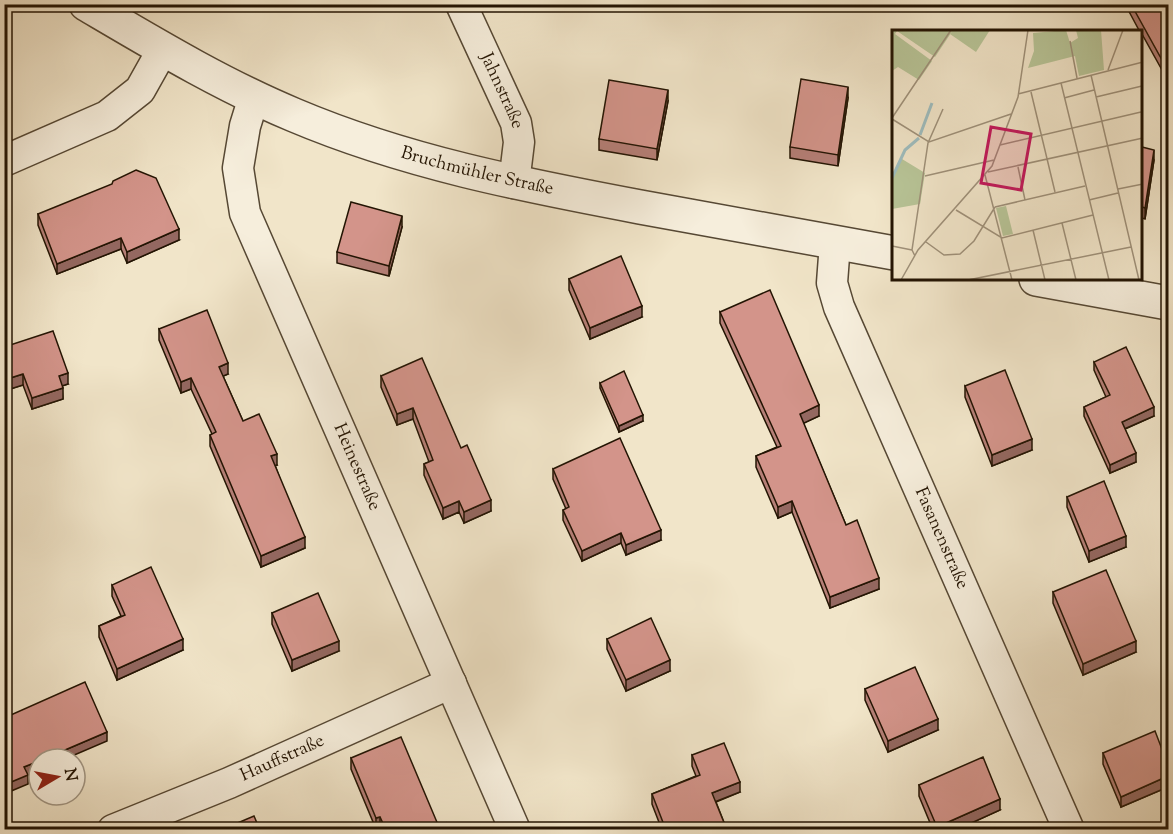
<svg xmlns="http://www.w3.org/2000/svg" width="1173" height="834" font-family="'Sorts Mill Goudy',serif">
<rect width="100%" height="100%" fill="#f1e5c9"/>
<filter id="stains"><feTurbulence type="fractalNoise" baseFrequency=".00333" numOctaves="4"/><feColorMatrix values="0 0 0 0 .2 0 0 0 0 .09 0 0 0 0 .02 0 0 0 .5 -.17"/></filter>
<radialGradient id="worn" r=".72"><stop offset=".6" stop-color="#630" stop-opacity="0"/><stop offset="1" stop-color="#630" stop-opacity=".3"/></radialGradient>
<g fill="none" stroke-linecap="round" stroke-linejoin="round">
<g stroke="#564834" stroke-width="33">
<g id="minor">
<path id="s1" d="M461,4L516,123L519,142L514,183"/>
<path id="s2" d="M254,97L245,126L238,168L245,213L515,830"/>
<path d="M4,161L107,116L140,90L163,49"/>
<path id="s3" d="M835,243L832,283L839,307L1069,830"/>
<path id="s4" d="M113,830L229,783L451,683"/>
</g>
</g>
<g stroke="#564834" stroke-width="36">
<g id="tertiary">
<path id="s5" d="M86,4C154,44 222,85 294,115C405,162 523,185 640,207C725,222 809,238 894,253"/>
<path d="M1036,279L1168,303"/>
</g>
</g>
<use href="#minor" stroke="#f6eedc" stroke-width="30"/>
<use href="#tertiary" stroke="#f6eedc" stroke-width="33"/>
</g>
<g fill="#b57f77" stroke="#231403" stroke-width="1.5">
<path d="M1125,4H1168L1167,79L1142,34V32H1140Z"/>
<path d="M848,98L838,166L790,158V147Z"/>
<path d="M668,101L657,160L599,150V139Z"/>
<path d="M1142,147L1154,160L1145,219L1142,218Z"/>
<path d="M38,214L179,240L127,263L121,249L57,274L38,225Z"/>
<path d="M402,227L389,276L337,263V252Z"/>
<path d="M569,279L642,317L590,339L569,290Z"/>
<path d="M720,312L819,416L803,423L846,525L879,589L830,608L792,512L778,518L756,467V456L777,447L720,323Z"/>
<path d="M159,329L228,374L223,376L243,421L277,465H275L305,548L261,567L210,446V435L212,434L191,389L181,393L159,340Z"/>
<path d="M4,347L68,384L62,386L63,399L32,409L23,385L4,391Z"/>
<path d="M1094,362L1154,416L1125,429L1136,462L1110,473L1084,416V407L1106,397L1094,370Z"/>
<path d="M381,376L461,448L491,511L464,523L459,512L443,519L424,475V464L429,462L413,419L397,425L381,387Z"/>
<path d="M600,383L643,421L619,432L600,388Z"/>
<path d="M965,386L1032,450L992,466L965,397Z"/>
<path d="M553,469L661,540L626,555L621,543L582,561L563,520V510L566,509L553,479Z"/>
<path d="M1067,497L1126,547L1089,562L1067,507Z"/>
<path d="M112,585L183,650L117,680L99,637V626L121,616L112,596Z"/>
<path d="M1053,592L1136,652L1083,675L1053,603Z"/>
<path d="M272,613L339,651L292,671L272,624Z"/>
<path d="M607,639L670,671L626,691L607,649Z"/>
<path d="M865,689L938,730L888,752L865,700Z"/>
<path d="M1103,753L1168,765V787L1121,807L1103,764Z"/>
<path d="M692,755L740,792L716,802L727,830H662L652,804V794L696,776L692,766Z"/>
<path d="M351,758L439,827L448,830H381L380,828L376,829L351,769Z"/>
<path d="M919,785L1000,810L956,830H933L919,796Z"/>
</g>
<g fill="#946861" stroke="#231403" stroke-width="1.5">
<path d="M1168,68V79H1167V69Z"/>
<path d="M848,87V98L838,166V155Z"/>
<path d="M668,90V101L657,160V149Z"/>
<path d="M1154,150V160L1145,219V208Z"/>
<path d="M402,216V227L389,276V266Z"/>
<path d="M179,229V240L127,263V252Z"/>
<path d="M121,238V249L57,274V264Z"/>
<path d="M642,306V317L590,339V328Z"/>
<path d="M228,363V374L219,378V367Z"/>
<path d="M68,373V384L59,387V376Z"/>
<path d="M23,374V385L4,391V380Z"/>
<path d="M191,378V389L181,393V382Z"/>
<path d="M63,388V399L32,409V398Z"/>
<path d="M819,405V416L800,425V414Z"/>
<path d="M1154,407V416L1122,430V422Z"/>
<path d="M413,408V419L397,425V414Z"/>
<path d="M643,415V421L619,432V426Z"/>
<path d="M1032,439V450L992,466V455Z"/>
<path d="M1136,453V462L1110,473V465Z"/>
<path d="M277,454V465L271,467V456Z"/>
<path d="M491,500V511L464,523V512Z"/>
<path d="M459,501V512L443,519V508Z"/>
<path d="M792,501V512L778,518V507Z"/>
<path d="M661,530V540L626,555V545Z"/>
<path d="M621,533V543L582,561V551Z"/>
<path d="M1126,536V547L1089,562V551Z"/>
<path d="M305,537V548L261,567V556Z"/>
<path d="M879,578V589L830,608V597Z"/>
<path d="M183,639V650L117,680V669Z"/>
<path d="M339,641V651L292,671V660Z"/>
<path d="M1136,641V652L1083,675V664Z"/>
<path d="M670,660V671L626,691V680Z"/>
<path d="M938,719V730L888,752V741Z"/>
<path d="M107,732V741L65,759H44Z"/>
<path d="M39,761V770L28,775V784L4,794V785L24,767Z"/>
<path d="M1168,776V787L1121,807V797Z"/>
<path d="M740,782V792L712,803V793Z"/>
<path d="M1000,799V810L956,830H937V827Z"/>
<path d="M380,817V828L376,829V818Z"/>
</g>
<g fill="#d3948a" stroke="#231403" stroke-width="1.5">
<path d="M1131,4H1168V68L1167,69Z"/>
<path d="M801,79L848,87L838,155L790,147Z"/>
<path d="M609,80L668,90L657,149L599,139Z"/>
<path d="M1142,147L1154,150L1145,208L1142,207Z"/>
<path d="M136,170L156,178L179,229L127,252L121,238L57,264L38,214L112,184L113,181Z"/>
<path d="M351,202L402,216L389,266L337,252Z"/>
<path d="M621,256L642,306L590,328L569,279Z"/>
<path d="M770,290L819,405L800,414L846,525L857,520L879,578L830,597L792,501L778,507L756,456L781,446L720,312Z"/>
<path d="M207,310L228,363L219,367L243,421L259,414L277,454L271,456L305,537L261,556L210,435L216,432L191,378L181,382L159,329Z"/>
<path d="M53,331L68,373L59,376L63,388L32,398L23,374L4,380V347Z"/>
<path d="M1126,347L1154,407L1122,422L1136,453L1110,465L1084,407L1110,395L1094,362Z"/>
<path d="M422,358L461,448L467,445L491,500L464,512L459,501L443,508L424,464L433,460L413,408L397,414L381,376Z"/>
<path d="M1005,370L1032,439L992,455L965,386Z"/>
<path d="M624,371L643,415L619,426L600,383Z"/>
<path d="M620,438L661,530L626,545L621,533L582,551L563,510L569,507L553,469Z"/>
<path d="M1104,481L1126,536L1089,551L1067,497Z"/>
<path d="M151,567L183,639L117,669L99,626L125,615L112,585Z"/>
<path d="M1106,570L1136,641L1083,664L1053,592Z"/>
<path d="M318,593L339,641L292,660L272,613Z"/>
<path d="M651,618L670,660L626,680L607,639Z"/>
<path d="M915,667L938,719L888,741L865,689Z"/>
<path d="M85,682L107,732L44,759H39V761L24,767L28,775L4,785V718Z"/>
<path d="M1155,731L1168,765V776L1121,797L1103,753Z"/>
<path d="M401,737L439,827L446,823L448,830H386L380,817L376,818L351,758Z"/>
<path d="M724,743L740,782L712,793L727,830H666L652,794L700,775L692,755Z"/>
<path d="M983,757L1000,799L937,827L919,785Z"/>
<path d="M254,816L260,830H221Z"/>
</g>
<g text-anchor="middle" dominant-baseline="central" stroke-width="4.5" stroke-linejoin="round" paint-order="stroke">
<g font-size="18" fill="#231403" stroke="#f6eedc">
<text stroke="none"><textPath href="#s1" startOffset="96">Jahnstraße</textPath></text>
<text stroke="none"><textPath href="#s5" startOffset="428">Bruchmühler Straße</textPath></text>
<text stroke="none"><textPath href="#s2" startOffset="396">Heinestraße</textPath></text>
<text stroke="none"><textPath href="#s3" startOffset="318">Fasanenstraße</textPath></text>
<text stroke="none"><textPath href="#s4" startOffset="184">Hauffstraße</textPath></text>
</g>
</g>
<g transform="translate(892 30)">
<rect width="250" height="250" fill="#f1e5c9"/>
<path d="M0,0H61L43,27L5,1L3,4L40,31L27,50L6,37L0,41ZM10,129L33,143L28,174L0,179V148Z" fill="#b8c598"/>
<path d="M17,148L30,155L28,174L9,161ZM114,176L121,204L111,206L104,178Z" fill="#b8c598"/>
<path d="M174,0L178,13L186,8L184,0H209L212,40L187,46L183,26L136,38L142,21L141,3Z" fill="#b8c598"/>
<path d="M61,0H98L84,22L58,4Z" fill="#b8c598"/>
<path fill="none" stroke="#9ebdbf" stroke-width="3" d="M28,105L40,73M0,148L13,120L27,108"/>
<path fill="none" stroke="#9f917a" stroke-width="1.5" d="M178,11L185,48M216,40L231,0M199,45L247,250M169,53L217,250M139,62L163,162M126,64L251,32M204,67L250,56M172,68L202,60M0,88L59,0M0,89L37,112L119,84M108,115L249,82M126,137L133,170M96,142L251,108M93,145L120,250M33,146L102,130M226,159L251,154M197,170L226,163M103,177L193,156M64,180L110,208L201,185M170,193L184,250M141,200L153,250M34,212L52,225L68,224L82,211L103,177M0,216L20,220M23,226L20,220L36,113L51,79M9,250L26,220L100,136L126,67L136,0M76,250L239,217"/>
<path fill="#c2185b" fill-opacity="0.15" stroke="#c2185b" stroke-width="3" d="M99,97L139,104L129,160L89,153Z"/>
<rect width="250" height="250" fill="none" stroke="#231403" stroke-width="3"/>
</g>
<rect width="1173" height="834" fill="none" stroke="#f1e5c9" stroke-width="24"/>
<rect x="6" y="6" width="1161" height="822" fill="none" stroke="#231403" stroke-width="3"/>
<rect x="12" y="12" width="1149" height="810" fill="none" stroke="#231403" stroke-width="1.5"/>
<g transform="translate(57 777) rotate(80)"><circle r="28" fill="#f6eedc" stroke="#a29785" stroke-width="1.5"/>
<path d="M0-4.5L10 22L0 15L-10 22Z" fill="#8f2418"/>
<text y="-9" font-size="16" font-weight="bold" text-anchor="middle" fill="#231403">N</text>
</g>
<rect width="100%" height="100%" filter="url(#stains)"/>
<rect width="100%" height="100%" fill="url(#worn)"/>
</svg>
